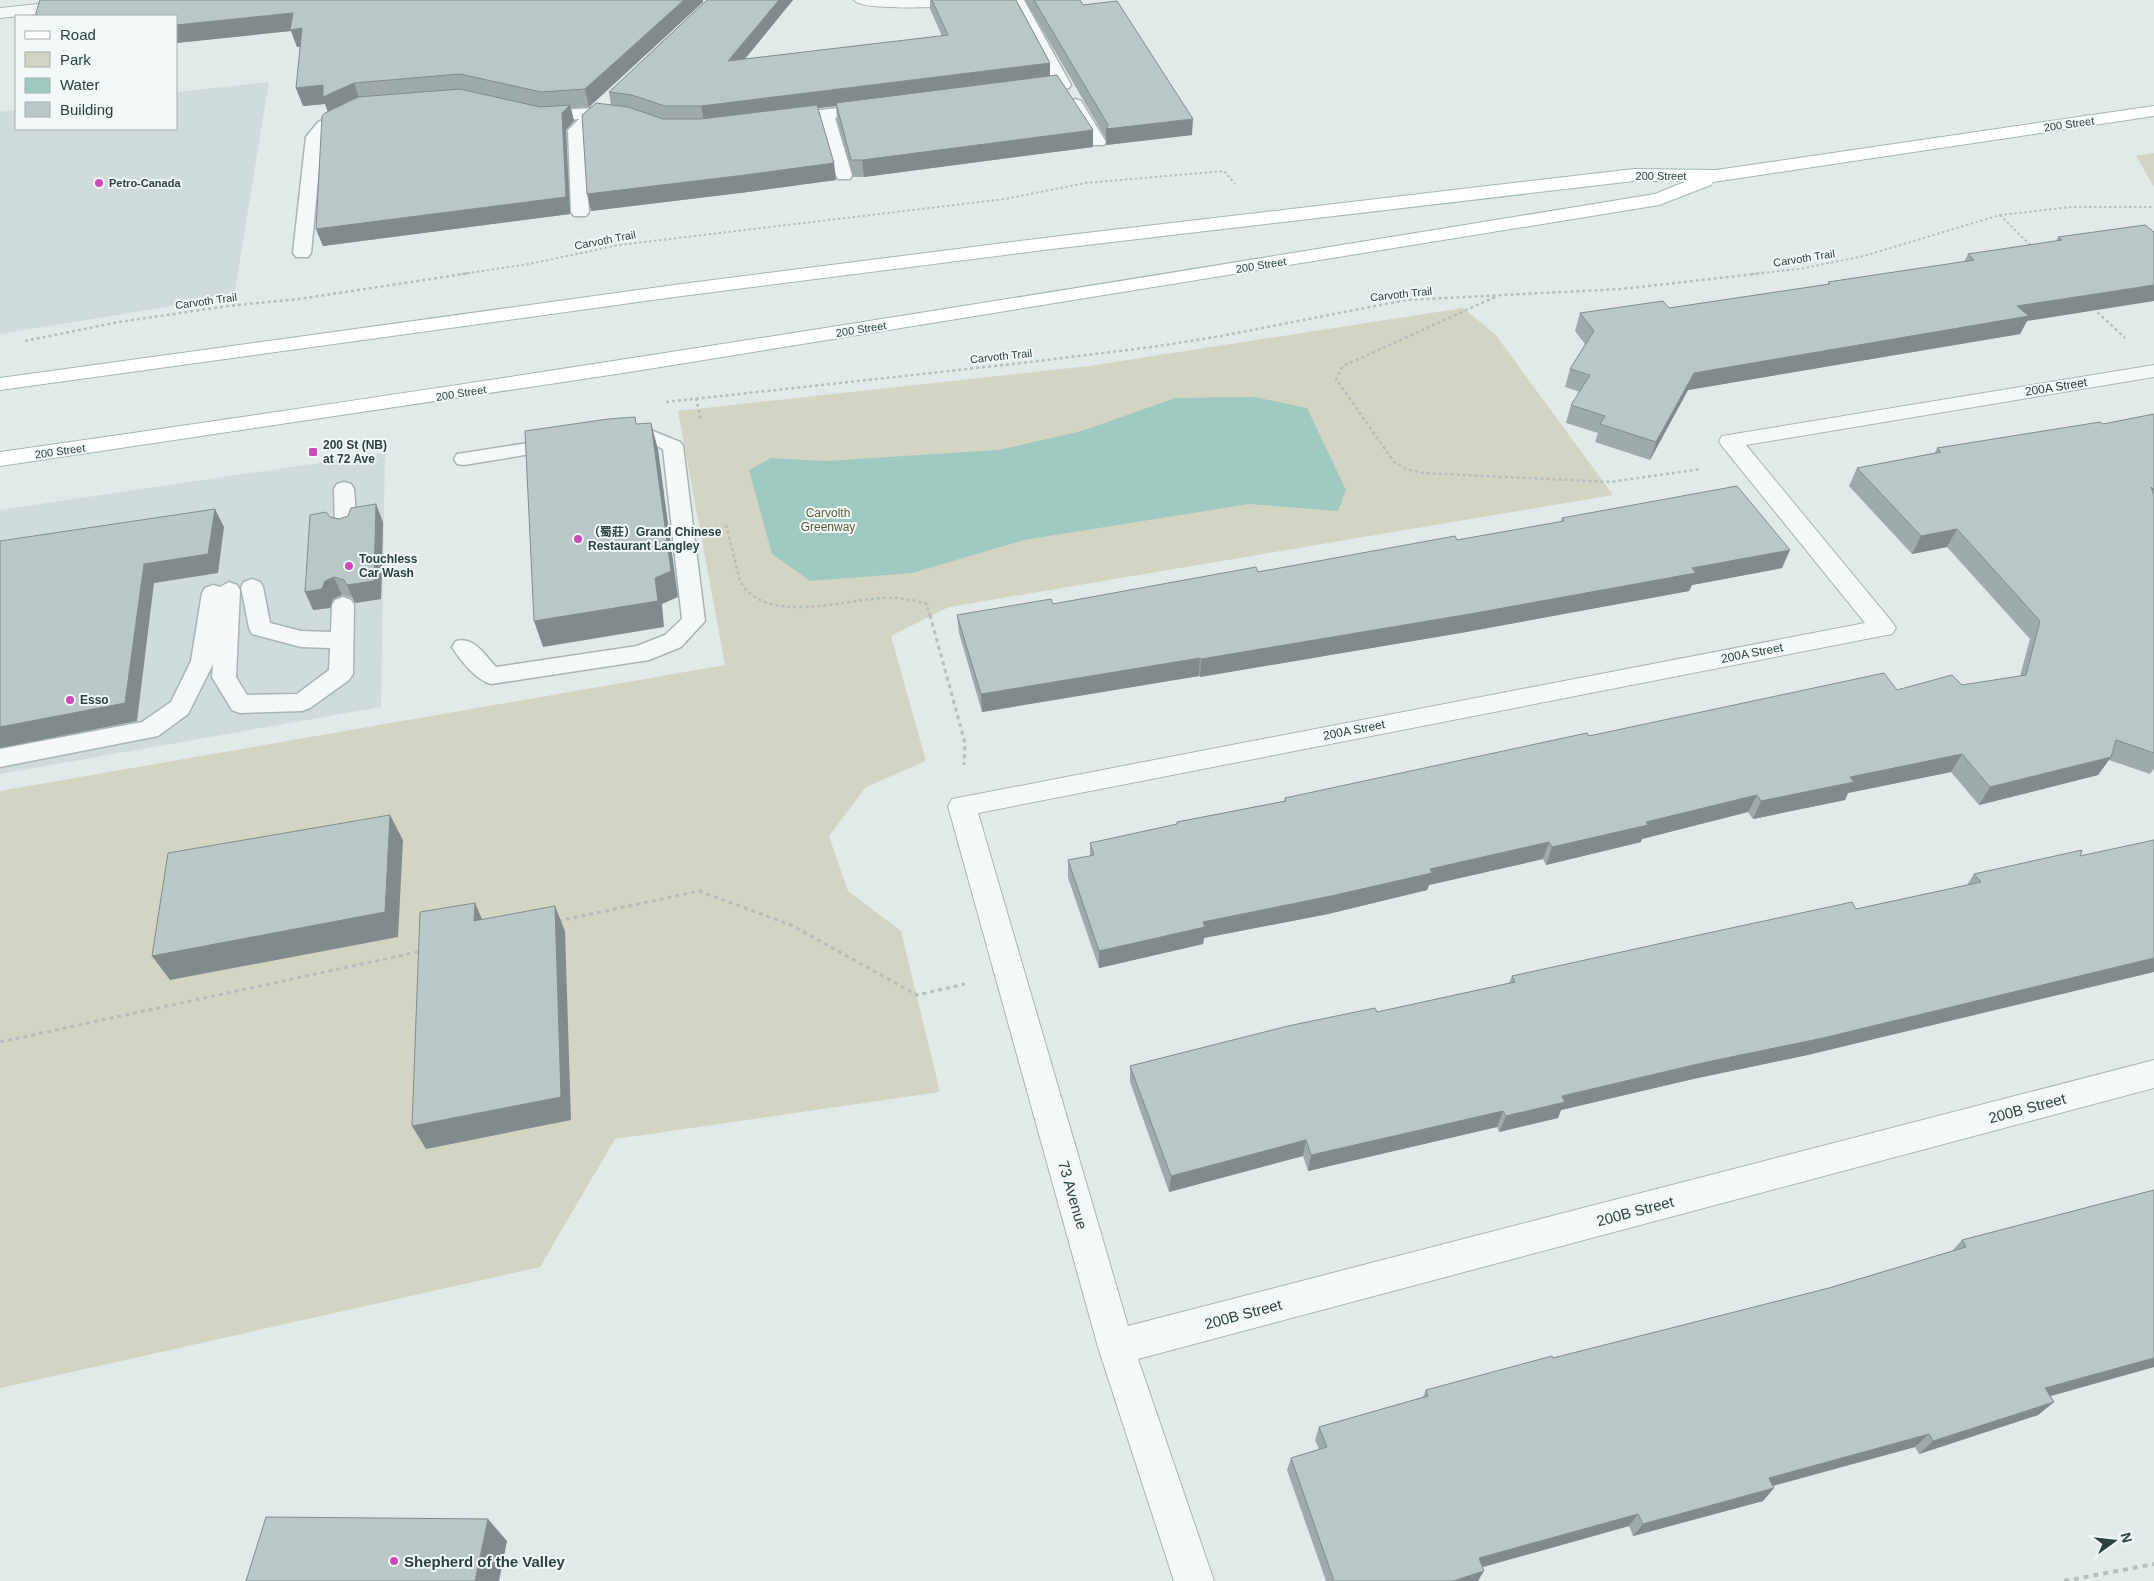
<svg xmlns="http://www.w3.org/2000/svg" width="2154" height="1581" font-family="Arial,'Noto Sans SC',sans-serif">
<rect width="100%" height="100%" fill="#e2eae9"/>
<g fill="#d0dcdb">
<path d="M269,82L234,296L0,334V112L16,110V129H176V92Z"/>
<path d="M385,453L381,707L0,774V510Z"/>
</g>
<g fill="#d3d4c3">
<path d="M2154,153V187L2136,156Z"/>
<path d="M1463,308L1495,334L1613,495L949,607L891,636L926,761L866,787L829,836L848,891L901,931L940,1092L615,1139L540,1267L0,1388V791L725,665L678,411L1089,366Z"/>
</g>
<path fill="#9ec9c1" d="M1254,397L1307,408L1346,490L1338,511L1249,504L1024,540L912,573L810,581L772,554L749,470L771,458L825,461L999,450L1082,431L1175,398Z"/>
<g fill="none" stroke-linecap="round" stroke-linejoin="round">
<g stroke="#a7b4b3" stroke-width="3">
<g id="service">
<path d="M1010,0H1024L1071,85L1069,88L1037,93L1029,88L1031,85L1053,81Z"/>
<path d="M1075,99L1081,101L1106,142L1104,145H1092L1090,142L1067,104Z"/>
<path d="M871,104L879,109L877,112L835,118L852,175L850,179H838L836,175L820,120L787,124L779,119L787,114Z"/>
<path d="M351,107L359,112L357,115L330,128L322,138L311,253L308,257H296L293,253L306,137L318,122Z"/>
<path d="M595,108L603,113L584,131L589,212L586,216H574L571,212L568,130L579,119L545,122L532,119L530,116L538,111Z"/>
<path d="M648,429L680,442L683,446L705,621L681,647L649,660L491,684C476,680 460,660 452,647L456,641C474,636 485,655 496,667L637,646L665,635L682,619L663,449L645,441L614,440L611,436L614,432Z"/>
<path d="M560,438L567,440L570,444L567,448L464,465L457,464L454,459L457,454L464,453Z"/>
<path d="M344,482L351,484L354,489L357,528L354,533L346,535L338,533L335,528L334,489L337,484Z"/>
<path d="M252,579L260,582L263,587L270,623L301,631L331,632L332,605L335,600L343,597L351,600L354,605L353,674L349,680L310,708L302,711L240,713L232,710L212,677L213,664L188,714L158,736L0,767V749L142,722L171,702L191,661L202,593L205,588L213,585L220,587L229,582L237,585L240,590L236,677L247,695L297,694L329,670L330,648L301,647L252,634L249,628L241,587L244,582Z"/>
</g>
</g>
<g stroke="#a7b4b3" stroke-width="2">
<g id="minor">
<path d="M77,0H130L122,5L0,18V8Z"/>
<path d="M854,0H992L984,5C965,5 863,13 854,0Z"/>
<path d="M2154,365V377L1746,445L1892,622L1896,628L1892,634L978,813L1128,1326L2154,1060V1088L1138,1359L1214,1581H1174L1098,1347L948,806L952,799L1865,623L1722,446L1719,441L1722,436Z"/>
</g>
</g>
<g stroke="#a1b6b3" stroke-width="2">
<path id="primary" d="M2154,106V116L1713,182L1711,185L1659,205L623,373L0,466V452C553,374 1104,284 1655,194L1687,181H1634L1052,249L674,297L0,390V378L674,285L1052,237L1634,169L1716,170Z"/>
</g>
<g stroke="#b4bebd" stroke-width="2" stroke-dasharray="2.5 2.5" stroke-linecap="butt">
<path d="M2000,215L2032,247"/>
<path d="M462,274L529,264L619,245L1005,199L1085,183L1224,171L1235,184"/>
<path d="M1752,274L1799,269L1864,256L2000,215L2071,207H2154"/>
</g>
<g stroke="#b4bebd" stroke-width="2.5" stroke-dasharray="3 3" stroke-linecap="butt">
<path d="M1495,297L1343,366L1336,379L1394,462L1406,469L1423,473L1610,482L1701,469"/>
<path d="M2093,308L2125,338"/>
<path d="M25,341L119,322L228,306L299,299L470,273"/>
<path d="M696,398L701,420"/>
<path d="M666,402L1013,364L1152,347L1221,336L1406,300L1621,289L1764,273"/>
<path d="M726,525L740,581C764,626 845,599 885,598C900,597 913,600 927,604L930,617"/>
</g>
<g stroke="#b4bebd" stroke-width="3" stroke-dasharray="4 4" stroke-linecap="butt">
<path d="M930,615L965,743L964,765"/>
<path d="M558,921L699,891L791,925L917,995L965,984"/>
<path d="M0,1042L422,951"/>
</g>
<path stroke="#b4bebd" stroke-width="4" stroke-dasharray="5 5" stroke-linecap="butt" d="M2064,1581L2154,1564"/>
<use href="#service" fill="#f5f8f8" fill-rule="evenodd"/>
<use href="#minor" fill="#f5f8f8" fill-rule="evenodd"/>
<use href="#primary" fill="#fff" fill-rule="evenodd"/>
</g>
<g fill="#9fabaa">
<path d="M707,0H793L745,59L942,36L930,9V0H1016L1050,63V76L1093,147L864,177H853L837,120L836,106L817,108L836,180L748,192L591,211L611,105L609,92Z"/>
<path d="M1025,0H1080L1083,5L1192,135L1106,145V139Z"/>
<path d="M703,2L589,107L571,108L574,121L566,130L570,214L323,246L316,229L328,111L325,104L303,106L296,88L301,46L297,47L291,31L176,43V16Z"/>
<path d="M2145,225L2027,321L2020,334L1688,390L1650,460L1595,442L1598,433L1566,423L1571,405L1580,392L1565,387L1570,369L1585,344L1575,331L1580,313L1669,308L1828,284V282L1964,262L1968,254L2056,241L2058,237Z"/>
<path d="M2154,414V769L2150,774L2109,760L2098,775L1979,805L1951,772L1848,793L1845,800L1753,819L1748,812L1642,839L1641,842L1546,865L1543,859L1429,885L1427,890L1328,914L1204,938L1203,944L1099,968L1068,878V860L1090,856V843L1177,824V822L1284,801L1285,798L1589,736L1897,690L1962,685L2020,676L2030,639L1947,547L1912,554L1849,486L1857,468L1935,453L1937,448L2103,424Z"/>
<path d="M330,517L339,519L383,522L381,599L355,603L352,598L342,595L333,599L330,608L313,610Z"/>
<path d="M1562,518L1782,568L1692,585L1689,591L1466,632L1200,677L1199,676L982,712L959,633L957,615L1053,604L1457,540L1561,522Z"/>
<path d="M2082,850L1812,1054L1693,1079L1561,1110L1558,1118L1499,1132L1497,1127L1308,1171L1303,1156L1169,1192L1130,1082V1066L1509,983L1512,976L1856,909L1967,885L1974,874Z"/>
<path d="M2154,1190V1367L2050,1396L2054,1402L2038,1415L1919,1454L1915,1447L1773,1486L1774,1488L1763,1501L1633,1536L1629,1526L1483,1567L1478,1581H1326L1287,1470L1291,1458L1319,1449L1315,1440L1319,1427L1423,1397L1426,1390L1829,1288L1952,1251L1962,1240Z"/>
</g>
<g fill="#828b8b">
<path d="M684,0H703V2L589,107L585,89Z"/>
<path d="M779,0H793L730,77L728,61Z"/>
<path d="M293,13L302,28L308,46L297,47L291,31L176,43V25Z"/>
<path d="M1050,63V79L836,103V106L704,122L701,106Z"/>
<path d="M354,83L360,101L329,115L325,104L303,106L296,88L323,85Z"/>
<path d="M570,105L574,121L566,130L570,214L323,246L316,229L562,113Z"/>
<path d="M1193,119L1192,135L1106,145V129Z"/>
<path d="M1093,130V147L864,177L862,160Z"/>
<path d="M834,163L836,180L748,192L591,211L587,194Z"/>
<path d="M2154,285V301L2027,321L2020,334L1688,390L1650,460L1656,442L1694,373L2017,306Z"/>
<path d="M651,423L658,449L678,597L662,604L664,627L543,647L534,621L655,578Z"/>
<path d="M376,504L383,522L381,599L355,603L347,585Z"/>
<path d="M215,509L224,527L218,573L154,583L137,721L0,748V727L144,564Z"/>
<path d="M1957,529L1947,547L1912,554L1921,536Z"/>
<path d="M1790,550L1782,568L1692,585L1689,591L1466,632L1200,677L1201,659Z"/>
<path d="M334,577L342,595L333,599L330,608L313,610L305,592L325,581Z"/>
<path d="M1200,658L1199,676L982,712L981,694Z"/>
<path d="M1962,754L1951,772L1848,793L1845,800L1753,819L1761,801L1850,777Z"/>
<path d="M2111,757L2098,775L1979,805L1990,787Z"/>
<path d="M1757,795L1748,812L1642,839L1641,842L1546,865L1552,847L1646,822Z"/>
<path d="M390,815L403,840L398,937L170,980L152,956Z"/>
<path d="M1549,842L1543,859L1429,885L1427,890L1328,914L1204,938L1203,944L1099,968V951L1203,922L1430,869Z"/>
<path d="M475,903L486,928L474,921Z"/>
<path d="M555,906L565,931L571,1120L426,1149L412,1126Z"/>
<path d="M2154,958V972L1812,1054L1693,1079L1561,1110L1558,1118L1499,1132L1506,1116L1562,1096Z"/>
<path d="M1503,1111L1497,1127L1308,1171L1311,1155Z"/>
<path d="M1306,1140L1303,1156L1169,1192L1171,1176Z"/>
<path d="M2154,1358V1367L2029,1402L2045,1388Z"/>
<path d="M2054,1402L2038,1415L1919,1454L1933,1441Z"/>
<path d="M1929,1434L1915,1447L1757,1490L1769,1478Z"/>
<path d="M1774,1488L1763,1501L1633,1536L1643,1524Z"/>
<path d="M1638,1514L1629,1526L1472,1570L1479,1558Z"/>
<path d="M488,1519L507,1541L499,1581H475Z"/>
<path d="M1484,1571L1478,1581H1453Z"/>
</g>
<g fill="#b9c7c6" stroke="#828b8b">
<path d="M40,0H684L585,89L541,92L460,74L354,83L323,97V85L296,88L302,28L290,30L293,13L176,25V16H35Z"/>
<path d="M707,0H779L728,61L948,35L932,0H1016L1050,63L701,106H665L632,95L609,92Z"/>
<path d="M1034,0H1080L1083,5L1117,1L1193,119L1106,129L1108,125Z"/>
<path d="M1057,75L1093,130L862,160H851L836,103Z"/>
<path d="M460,89L540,107L570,105L562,113L566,197L316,229L322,116L325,113L358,97Z"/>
<path d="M596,103L628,107L663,119H701L817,105L834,163L745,175L587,194L582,115Z"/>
<path d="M2145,225L2154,232V285L2017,306L2029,316L1694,373L1656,442L1600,424L1605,416L1571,405L1590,375L1570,369L1594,331L1580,313L1663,301L1669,308L1830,284L1828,282L1974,260L1968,254L2062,240L2058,237Z"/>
<path d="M2154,414V490L2151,487L2154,495V753L2116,740L2111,757L1990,787L1962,754L1850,777L1854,782L1761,801L1757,795L1646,822L1648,825L1552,847L1549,842L1430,869L1432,873L1331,896L1203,922L1205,927L1099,951L1068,860L1094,855L1090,843L1177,824V822L1286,801L1285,798L1587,733L1589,736L1884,673L1897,690L1952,675L1962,685L2026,675L2040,621L1957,529L1921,536L1857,468L1941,452L1937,448L2100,422L2103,424Z"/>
<path d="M635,417L636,424L651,423L671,571L655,578L658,601L534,621L525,431L608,419Z"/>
<path d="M1737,486L1790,550L1692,568L1696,573L1470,614L1201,659L1200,658L981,694L957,615L1051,599L1053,604L1256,567L1258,572L1455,536L1457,540L1564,521L1562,518Z"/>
<path d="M376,504L374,581L347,585L344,580L334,577L325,581L322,589L305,592L310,515L326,512L330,517L339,519L348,516L351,508Z"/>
<path d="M215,509L208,554L144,564L125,703L0,727V541Z"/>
<path d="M390,815L385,912L152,956L168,853Z"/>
<path d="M2154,840V958L1823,1038L1702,1063L1562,1096L1565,1102L1506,1116L1503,1111L1311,1155L1306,1140L1171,1176L1130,1066L1288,1026L1375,1008L1377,1012L1515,982L1512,976L1699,935L1852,902L1856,909L1981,882L1974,874L2082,850L2080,856Z"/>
<path d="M475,903L474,921L555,906L561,1097L412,1126L420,912Z"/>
<path d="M2154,1190V1358L2045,1388L2054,1402L1933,1441L1929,1434L1769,1478L1774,1488L1643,1524L1638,1514L1479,1558L1484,1571L1453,1581H1334L1291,1458L1327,1447L1319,1427L1428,1396L1426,1390L1552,1356L1553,1358L1829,1288L1966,1247L1962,1240Z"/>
<path d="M266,1517L488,1519L475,1581H246Z"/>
</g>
<g fill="#cc4aba" stroke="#f2f7f7" stroke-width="2">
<circle cx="99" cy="183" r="5"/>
<rect x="308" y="447" width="10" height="10" rx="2.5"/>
<circle cx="578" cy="539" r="5"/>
<circle cx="349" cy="566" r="5"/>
<circle cx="70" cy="700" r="5"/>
<circle cx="394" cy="1561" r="5"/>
</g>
<g text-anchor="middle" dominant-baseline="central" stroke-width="4" stroke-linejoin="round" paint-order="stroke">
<g font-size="11" fill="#2a4240" stroke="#f2f7f7">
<text transform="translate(2069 124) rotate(-8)">200 Street</text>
<text x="1661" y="176">200 Street</text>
<text transform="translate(605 240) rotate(-11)">Carvoth Trail</text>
<text transform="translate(1804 258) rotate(-9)">Carvoth Trail</text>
<text transform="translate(1261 265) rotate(-9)">200 Street</text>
<text transform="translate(1401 294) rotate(-6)">Carvoth Trail</text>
<text transform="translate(206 301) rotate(-8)">Carvoth Trail</text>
<text transform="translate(861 329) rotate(-9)">200 Street</text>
<text transform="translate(1001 356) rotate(-6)">Carvoth Trail</text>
<text transform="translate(461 393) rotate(-9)">200 Street</text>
<text transform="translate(60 451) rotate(-8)">200 Street</text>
</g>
<g font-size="11" font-weight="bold" fill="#2a4240" stroke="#f2f7f7" text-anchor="start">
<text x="109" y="183">Petro-Canada</text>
</g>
<g font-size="12" fill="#2a4240" stroke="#f2f7f7">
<text transform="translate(2056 387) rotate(-9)">200A Street</text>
<text transform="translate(1752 653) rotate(-11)">200A Street</text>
<text transform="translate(1354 730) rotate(-11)">200A Street</text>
</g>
<g font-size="12" font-weight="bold" fill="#2a4240" stroke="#f2f7f7" text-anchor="start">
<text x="323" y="445">200 St (NB)<tspan x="323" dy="14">at 72 Ave</tspan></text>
<text x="588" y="532">（蜀莊）Grand Chinese<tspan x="588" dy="14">Restaurant Langley</tspan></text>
<text x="359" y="559">Touchless<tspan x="359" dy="14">Car Wash</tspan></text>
<text x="80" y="700">Esso</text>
</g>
<g font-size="12" fill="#5a5d38" stroke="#f2f7f7">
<text x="828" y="513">Carvolth<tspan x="828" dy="14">Greenway</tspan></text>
</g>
<g font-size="15" fill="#2a4240" stroke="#f2f7f7">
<text transform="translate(2027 1108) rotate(-15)">200B Street</text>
<text transform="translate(1073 1195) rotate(74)">73 Avenue</text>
<text transform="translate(1635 1211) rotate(-15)">200B Street</text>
<text transform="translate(1243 1314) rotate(-15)">200B Street</text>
</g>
<g font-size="15" font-weight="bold" fill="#2a4240" stroke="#f2f7f7" text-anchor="start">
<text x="404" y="1561">Shepherd of the Valley</text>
</g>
</g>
<rect x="15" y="15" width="162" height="115" fill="#f2f7f7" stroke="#a2afae"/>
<rect x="25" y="31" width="25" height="8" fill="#ffffff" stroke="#a2afae"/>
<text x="60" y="40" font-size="15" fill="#2a4240">Road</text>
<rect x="25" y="52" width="25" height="15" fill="#d3d4c3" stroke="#a2afae"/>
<text x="60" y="65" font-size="15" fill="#2a4240">Park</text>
<rect x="25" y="78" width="25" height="15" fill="#9ec9c1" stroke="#a2afae"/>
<text x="60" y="90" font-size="15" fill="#2a4240">Water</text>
<rect x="25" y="102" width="25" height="15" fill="#b9c7c6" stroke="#a2afae"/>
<text x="60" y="115" font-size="15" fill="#2a4240">Building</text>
<g transform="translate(2114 1541) rotate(75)" stroke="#f2f7f7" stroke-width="4" paint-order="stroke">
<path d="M0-4L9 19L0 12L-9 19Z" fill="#2a4240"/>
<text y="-8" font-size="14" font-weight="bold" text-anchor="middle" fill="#2a4240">N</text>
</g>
</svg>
